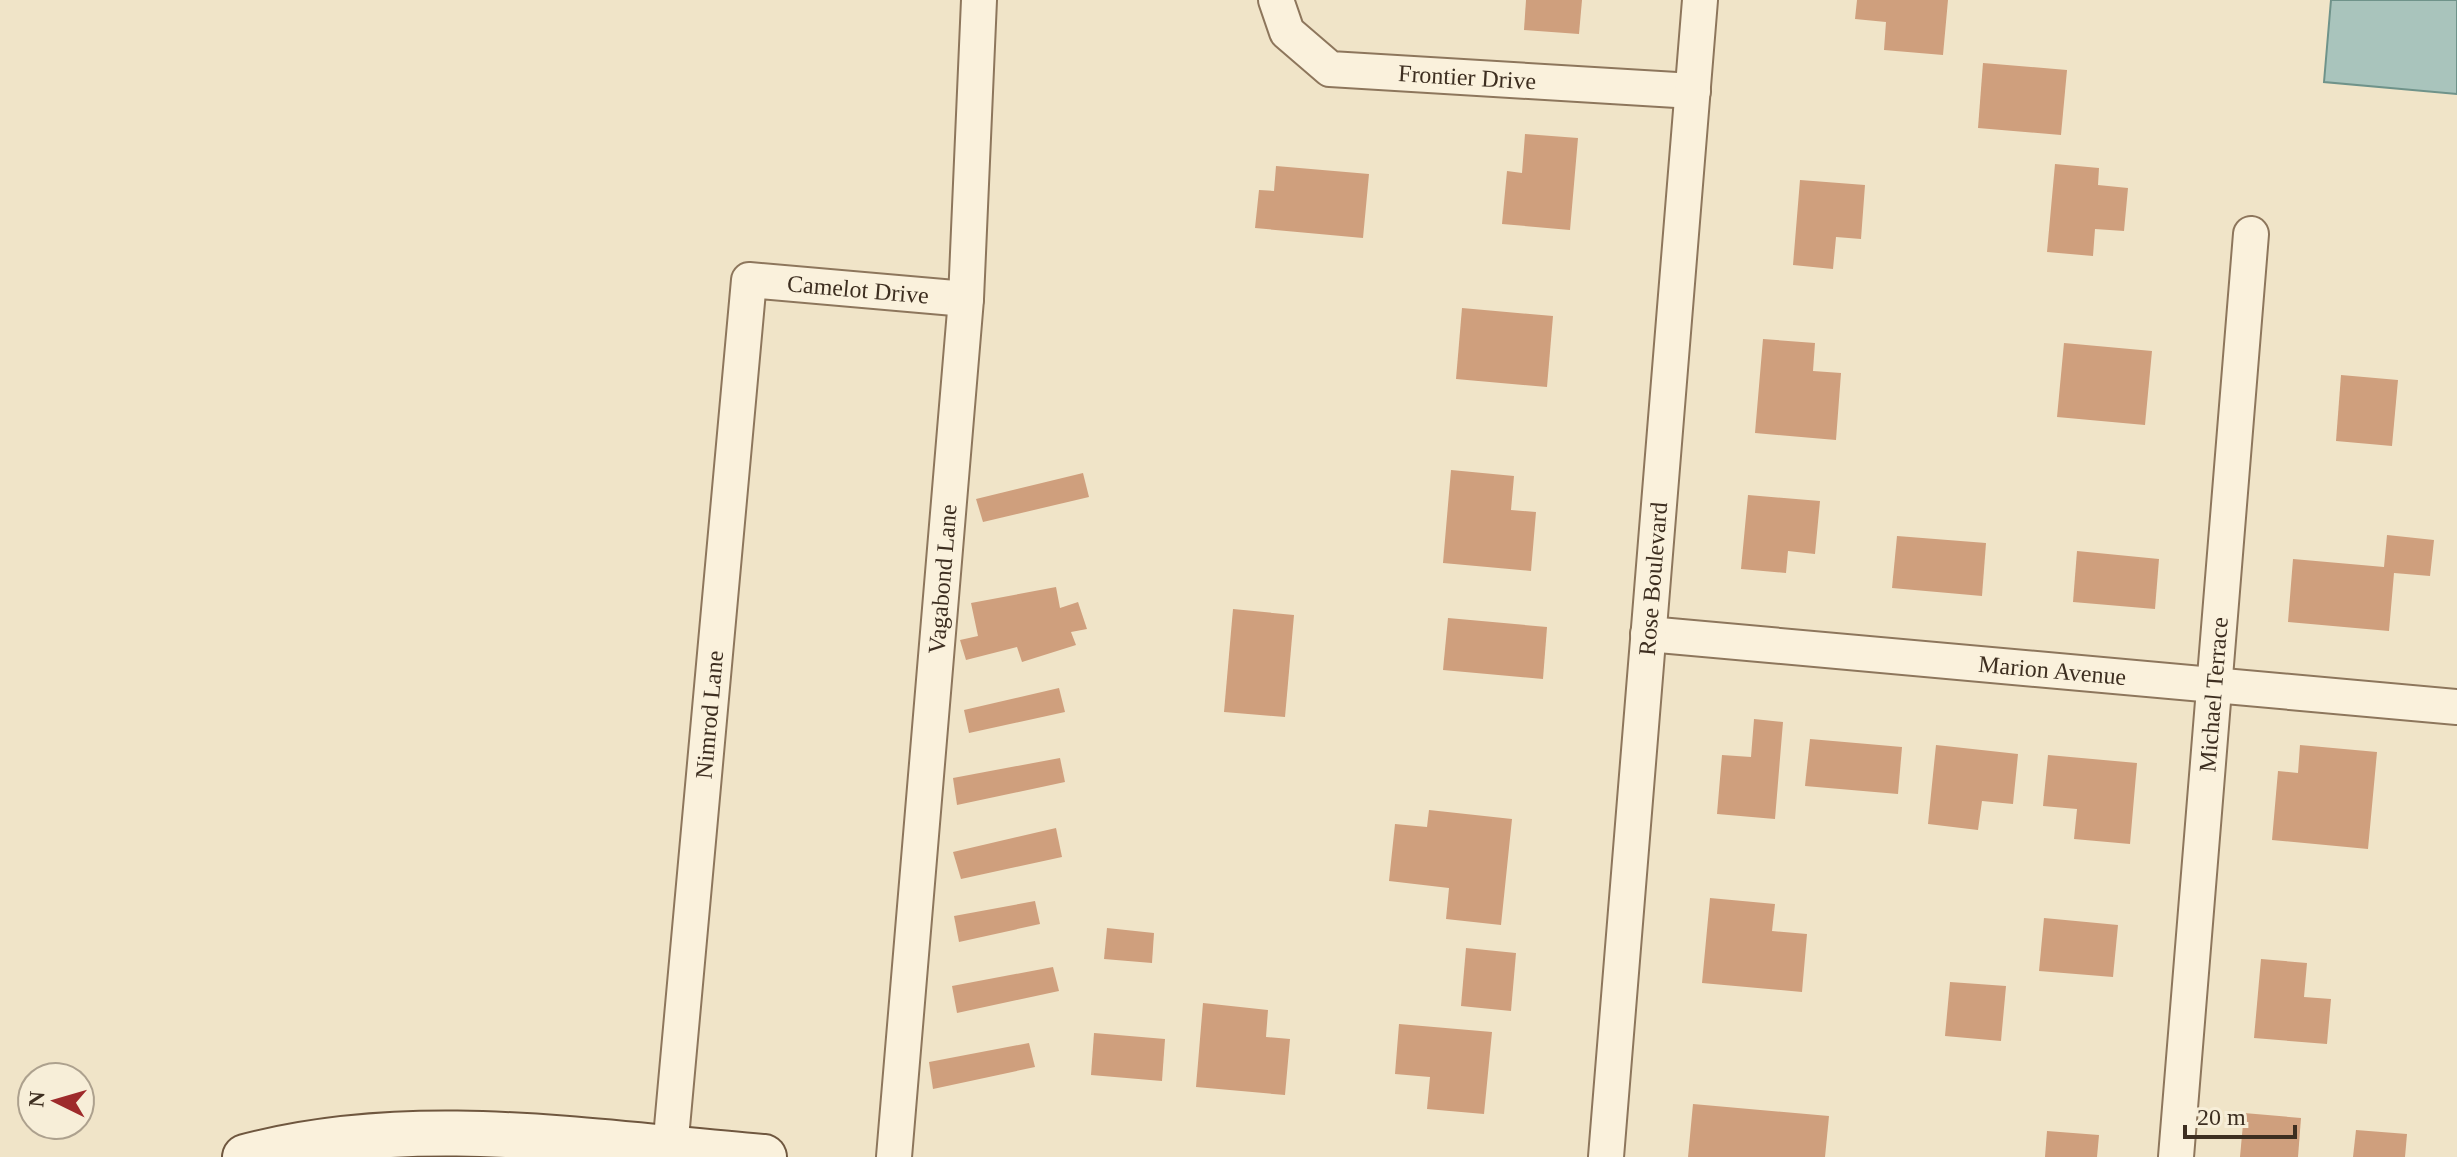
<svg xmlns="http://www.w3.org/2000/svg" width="2457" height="1157" font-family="Georgia,serif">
<rect width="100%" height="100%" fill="#f0e4c8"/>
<path fill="#a9c4bc" stroke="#6f938a" stroke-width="2" d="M2331,0H2457V94L2324,82Z"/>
<g fill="#cf9f7d">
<path d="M1526,0H1582L1579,34L1524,30Z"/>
<path d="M1857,0H1948L1943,55L1884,50L1886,22L1855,19Z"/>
<path d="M1983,63L2067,70L2061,135L1978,128Z"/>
<path d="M1525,134L1578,138L1570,230L1502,224L1507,171L1522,173Z"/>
<path d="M2055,164L2099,168L2098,185L2128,188L2124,231L2095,229L2093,256L2047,252Z"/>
<path d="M1276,166L1369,174L1363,238L1255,228L1259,190L1274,191Z"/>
<path d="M1800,180L1865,185L1861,239L1836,237L1833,269L1793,265Z"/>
<path d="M1462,308L1553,316L1547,387L1456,379Z"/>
<path d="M1763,339L1815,343L1813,371L1841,373L1836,440L1755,433Z"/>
<path d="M2064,343L2152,351L2145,425L2057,417Z"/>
<path d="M2341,375L2398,380L2392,446L2336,441Z"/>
<path d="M1451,470L1514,476L1511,510L1536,512L1531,571L1443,563Z"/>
<path d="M1083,473L1089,497L983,522L976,499Z"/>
<path d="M1748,495L1820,501L1815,554L1788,551L1786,573L1741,569Z"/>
<path d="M2387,535L2434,540L2430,576L2394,573L2389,631L2288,622L2293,559L2384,567Z"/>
<path d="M1897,536L1986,543L1982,596L1892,588Z"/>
<path d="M2077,551L2159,559L2155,609L2073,602Z"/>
<path d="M1056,587L1060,608L1078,602L1087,629L1071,632L1076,645L1022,662L1017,647L966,660L960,640L978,636L971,603Z"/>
<path d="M1233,609L1294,615L1285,717L1224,712Z"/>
<path d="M1448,618L1547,627L1543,679L1443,670Z"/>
<path d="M1059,688L1065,712L969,733L964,710Z"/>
<path d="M1754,719L1783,722L1775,819L1717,814L1722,755L1751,757Z"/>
<path d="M1810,739L1902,747L1898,794L1805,786Z"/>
<path d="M1936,745L2018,754L2013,804L1982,801L1978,830L1928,824Z"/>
<path d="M2300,745L2377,752L2368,849L2272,840L2278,771L2298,773Z"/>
<path d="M2048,755L2137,763L2130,844L2074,839L2077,809L2043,806Z"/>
<path d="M1060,758L1065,782L957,805L953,778Z"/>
<path d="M1429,810L1512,819L1501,925L1446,919L1449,888L1389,881L1395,824L1427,827Z"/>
<path d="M1056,828L1062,857L961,879L953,852Z"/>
<path d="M1710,898L1775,904L1772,931L1807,934L1802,992L1702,983Z"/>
<path d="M1035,901L1040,924L959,942L954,916Z"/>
<path d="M2044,918L2118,925L2113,977L2039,971Z"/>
<path d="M1107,928L1154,933L1152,963L1104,959Z"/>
<path d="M1466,948L1516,953L1511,1011L1461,1006Z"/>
<path d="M2261,959L2307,963L2304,997L2331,999L2327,1044L2254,1038Z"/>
<path d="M1053,967L1059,991L957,1013L952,986Z"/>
<path d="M1950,982L2006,986L2001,1041L1945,1036Z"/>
<path d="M1203,1003L1268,1010L1266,1037L1290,1039L1285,1095L1196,1087Z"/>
<path d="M1399,1024L1492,1032L1484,1114L1427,1109L1430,1077L1395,1074Z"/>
<path d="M1094,1033L1165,1039L1162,1081L1091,1075Z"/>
<path d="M1029,1043L1035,1067L933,1089L929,1062Z"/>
<path d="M1693,1104L1829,1116L1825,1157H1688Z"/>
<path d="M2244,1113L2301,1118L2298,1157H2240Z"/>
<path d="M2356,1130L2407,1134L2405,1157H2353Z"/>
<path d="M2047,1131L2099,1135L2097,1157H2045Z"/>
</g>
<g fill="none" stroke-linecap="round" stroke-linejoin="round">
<g stroke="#8d765c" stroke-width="38">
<g id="street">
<path id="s1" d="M1276,0L1287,32L1330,69L1693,91"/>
<path id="s2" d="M1648,634L2457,707"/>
<path id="s3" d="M670,1149L749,280L966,299"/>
<path id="s4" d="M894,1157L966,299L979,0"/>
<path id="s5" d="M1606,1157L1700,0"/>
<path id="s6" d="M2176,1157L2251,234"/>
</g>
</g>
<g stroke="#6f573f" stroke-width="48">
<path id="secondary" d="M245,1157C413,1112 593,1143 764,1157"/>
</g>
<use href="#street" stroke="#faf1dc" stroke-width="34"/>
<use href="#secondary" stroke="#faf1dc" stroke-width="44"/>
</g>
<g text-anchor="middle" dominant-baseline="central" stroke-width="8" stroke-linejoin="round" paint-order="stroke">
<g font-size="24" fill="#3d2e20" stroke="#f7eed8">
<text stroke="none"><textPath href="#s1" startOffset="228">Frontier Drive</textPath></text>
<text stroke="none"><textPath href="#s3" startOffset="982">Camelot Drive</textPath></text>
<text stroke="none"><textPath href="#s5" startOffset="580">Rose Boulevard</textPath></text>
<text stroke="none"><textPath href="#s4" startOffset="580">Vagabond Lane</textPath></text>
<text stroke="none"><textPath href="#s2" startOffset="406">Marion Avenue</textPath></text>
<text stroke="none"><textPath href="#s6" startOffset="464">Michael Terrace</textPath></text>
<text stroke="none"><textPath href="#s3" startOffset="436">Nimrod Lane</textPath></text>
</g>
</g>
<g transform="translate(56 1101) rotate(275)"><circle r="38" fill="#f7eed8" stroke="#ada18e" stroke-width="2"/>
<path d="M0-6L14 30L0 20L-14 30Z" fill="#9e2a2b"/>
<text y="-12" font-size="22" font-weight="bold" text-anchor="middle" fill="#3d2e20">N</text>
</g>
<path d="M2185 1125v12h110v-12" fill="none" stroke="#3d2e20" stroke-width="4"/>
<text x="2197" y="1125" font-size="24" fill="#3d2e20" stroke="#f7eed8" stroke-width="6" paint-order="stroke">20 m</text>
</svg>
